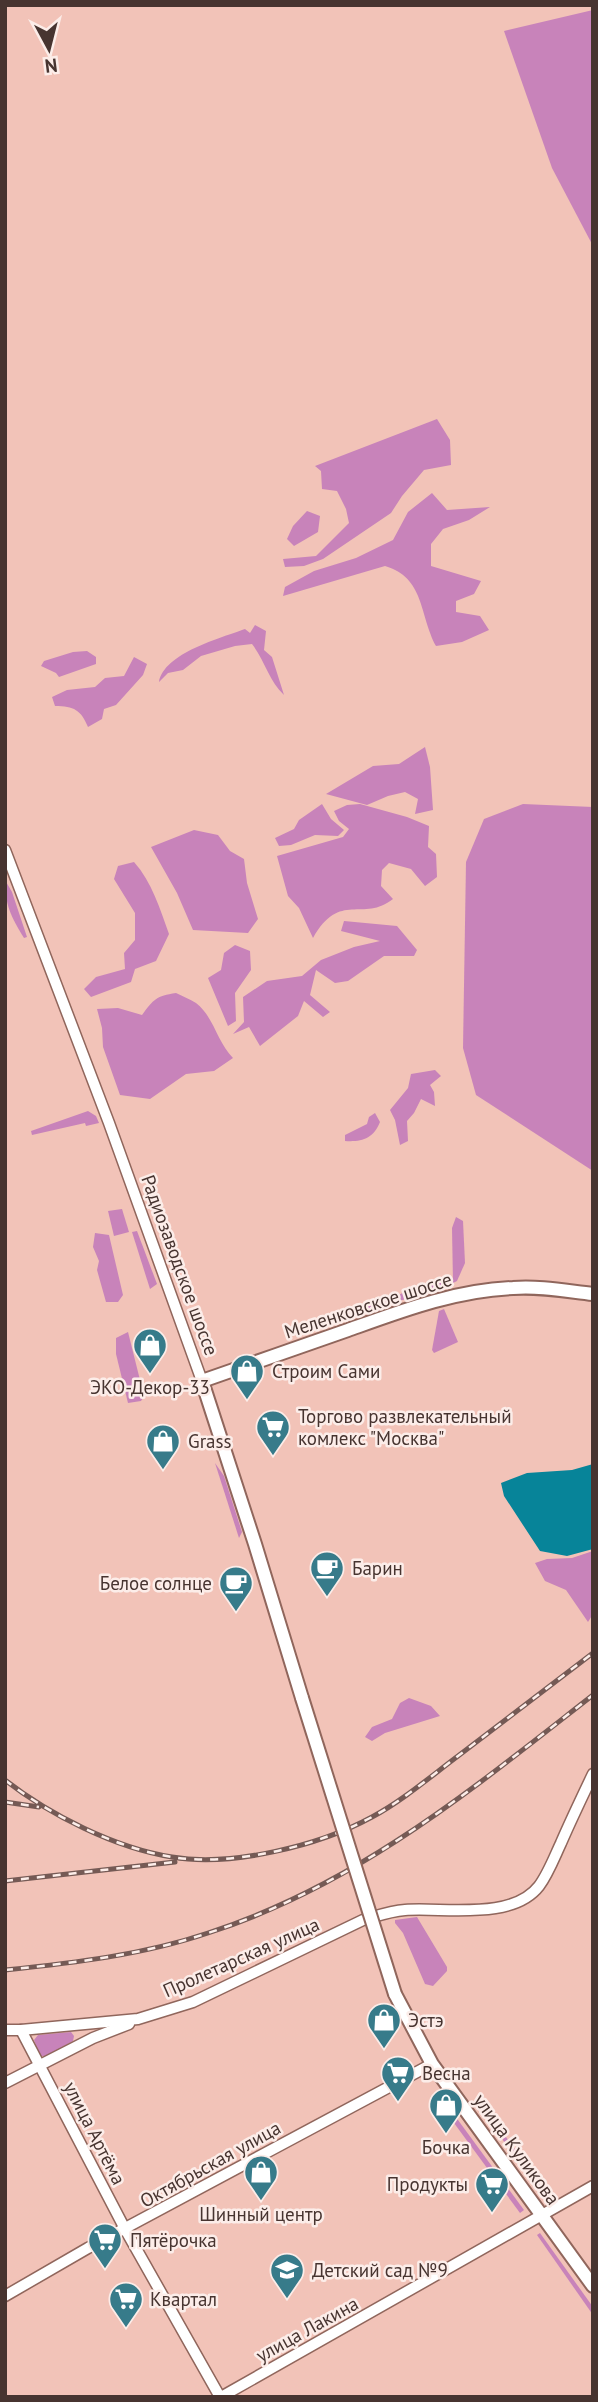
<svg xmlns="http://www.w3.org/2000/svg" width="598" height="2402" font-family="'PT Sans',sans-serif">
<rect width="100%" height="100%" fill="#f2c3b8"/>
<g fill="#c883ba">
<path d="M593,10V246L552,168L504,31Z"/>
<path d="M437,419L450,440L451,465L424,470L402,496L391,513L323,559L304,566L285,567L283,559L316,556L349,523L346,509L337,491L322,489L321,471L315,466Z"/>
<path d="M432,493L447,510L490,507L469,520L443,529L431,544V566L481,581L474,594L456,601V612L480,616L489,630L462,642L436,646C419,614 425,578 385,566L283,596L285,587L314,571L356,558L393,540L408,512Z"/>
<path d="M307,511L320,516L318,532L294,546L287,539L293,526Z"/>
<path d="M255,625L266,631L264,650L272,657L284,695C269,681 265,661 252,644L235,646L201,656L183,670L168,673L159,682C164,653 221,638 245,629L250,633Z"/>
<path d="M87,651L96,657V664L59,677L56,673L41,666L44,661L73,652Z"/>
<path d="M134,657L147,664L143,675L116,705L104,709L102,719L88,727C81,710 74,706 55,706L52,697L67,690L95,687L105,678L124,676Z"/>
<path d="M425,747L430,767L433,810L415,814L418,799L405,792L388,796L367,805L326,794L373,766L399,764Z"/>
<path d="M322,804L331,819L344,830L338,836L315,835L291,845L279,846L275,838L294,829L299,820Z"/>
<path d="M360,804L407,817L429,826L428,847L436,854L437,877L425,886L411,869L389,863L382,870L381,886L393,899C363,923 340,890 313,938L299,908L288,896L277,856L343,837L349,829L339,821L334,811L347,805Z"/>
<path d="M523,804L593,807V1171L476,1095L463,1048L466,862L484,819Z"/>
<path d="M194,830L218,835L230,851L244,859L247,883L258,919L248,933L193,930L177,893L151,847Z"/>
<path d="M134,862C152,882 160,909 169,934L156,961L135,969L131,982L91,997L84,989L96,977L125,969L124,953L135,940V913L114,879L118,866Z"/>
<path d="M5,880L12,892L27,937L24,938C11,917 5,905 5,880Z"/>
<path d="M344,921L397,926L417,950L414,956H384L348,981L335,983L316,970L310,995L330,1012L323,1017L304,1001L298,1016L260,1046L249,1027L233,1034L244,1022L243,997L267,981L302,976L321,960L354,947L380,941L341,931Z"/>
<path d="M235,945L250,951L251,970L235,993L236,1021L228,1026L208,978L221,970L224,953Z"/>
<path d="M176,993C182,996 190,999 196,1003C214,1017 217,1042 233,1058L214,1071L186,1074L150,1099L120,1095L103,1047L102,1028L97,1009L118,1008L142,1015C154,999 156,996 176,993Z"/>
<path d="M435,1070L441,1076L430,1085L434,1092L435,1106L421,1099L414,1113L407,1121L408,1141L400,1145L395,1120L390,1110L408,1088L411,1074Z"/>
<path d="M88,1111L96,1116L99,1123L86,1126L85,1123L32,1135L31,1131Z"/>
<path d="M375,1113L380,1122C373,1139 362,1142 345,1141V1135L367,1124L369,1117Z"/>
<path d="M122,1209L129,1232L114,1236L108,1211Z"/>
<path d="M456,1217L463,1221L465,1263L457,1281L453,1283L452,1228Z"/>
<path d="M137,1231L157,1284L150,1289L132,1232Z"/>
<path d="M95,1233L109,1235L123,1295L118,1302H106L97,1270L99,1261L93,1247Z"/>
<path d="M442,1279L445,1287L428,1289L420,1295L357,1313V1309L394,1298L409,1289Z"/>
<path d="M444,1309L458,1342L434,1353L432,1350L439,1311Z"/>
<path d="M128,1332L144,1396L141,1401L128,1403L116,1354V1338Z"/>
<path d="M215,1463L224,1476L242,1532L239,1538Z"/>
<path d="M593,1551V1614L588,1622L566,1590L545,1581L535,1563L547,1559L572,1558Z"/>
<path d="M409,1698L431,1706L440,1716L385,1733L372,1741L365,1737L372,1727L392,1719L400,1703Z"/>
<path d="M417,1917L447,1967V1971L433,1986L425,1984L403,1933L395,1923V1920Z"/>
<path d="M71,2032L74,2036L73,2041L47,2056H40L34,2040L38,2035Z"/>
<path d="M478,2099L550,2197L546,2199L475,2102Z"/>
<path d="M447,2105L524,2210L520,2213L443,2108Z"/>
<path d="M540,2233L593,2307V2315L537,2235Z"/>
</g>
<path fill="#078499" d="M593,1464V1549L567,1556L540,1551L504,1496L501,1483L527,1473L572,1470Z"/>
<g fill="none" stroke-linecap="round" stroke-linejoin="round">
<g stroke="#90665c" stroke-width="13">
<g id="minor">
<path d="M5,850L109,1123L202,1381"/>
<path d="M5,2030H21L138,2019L193,2002L363,1920C377,1916 390,1911 405,1910C444,1907 512,1921 539,1886C548,1874 554,1858 561,1843C571,1820 582,1797 593,1774"/>
<path d="M21,2030L125,2229L220,2397"/>
<path d="M5,2083L93,2038L129,2024"/>
<path d="M5,2296L88,2248L432,2064"/>
<path d="M221,2397L593,2186"/>
</g>
</g>
<g stroke="#90665c" stroke-width="16">
<g id="major">
<path d="M302,1698L255,1544L202,1381C251,1364 299,1347 348,1330C401,1311 456,1290 513,1288C540,1286 566,1291 593,1294"/>
<path d="M395,1994L432,2064L593,2286"/>
</g>
</g>
<use href="#minor" stroke="#fff" stroke-width="10"/>
<use href="#major" stroke="#fff" stroke-width="12"/>
<g stroke="#755a55" stroke-width="5">
<g id="rail">
<path d="M5,1780C50,1815 115,1848 172,1857C231,1867 319,1846 372,1817C402,1801 430,1777 458,1756C503,1722 548,1687 593,1653"/>
<path d="M5,1802L39,1807"/>
<path d="M5,1881L175,1862"/>
<path d="M5,1970C73,1963 143,1955 208,1933C357,1885 471,1790 593,1695"/>
</g>
</g>
<use href="#rail" stroke="#fcede9" stroke-width="2.5" stroke-dasharray="8" stroke-linecap="butt"/>
<g stroke="#90665c" stroke-width="16" stroke-linecap="butt">
<path id="major-bridge" d="M302,1698L395,1994"/>
</g>
<use href="#major-bridge" stroke="#fff" stroke-width="12"/>
</g>
<defs>
<g id="shop-pin" transform="scale(1.75)"><path d="M0 17L-7.5 6A9.5 9.5 0 1 1 7.5 6Z" fill="#377b8a" stroke="#fcede9"/><path d="M-5-2.5h2.3a2.7 3.5 0 0 1 5.4 0H5L5.5 6h-11ZM-1.5-2.5h3a1.5 2.3 0 0 0-3 0Z" fill="#fff"/></g>
<g id="supermarket-pin" transform="scale(1.75)"><path d="M0 17L-7.5 6A9.5 9.5 0 1 1 7.5 6Z" fill="#377b8a" stroke="#fcede9"/><path d="M-6-5.5h2.5l.6 2H6L4.5 2H-2.5L-4.4-4H-6ZM-1.5 3.2a1.3 1.3 0 1 0 .1 0ZM3 3.2a1.3 1.3 0 1 0 .1 0Z" fill="#fff"/></g>
<g id="cafe-pin" transform="scale(1.75)"><path d="M0 17L-7.5 6A9.5 9.5 0 1 1 7.5 6Z" fill="#377b8a" stroke="#fcede9"/><path d="M-5.5-4.5H6V0H3Q3 3.5 0 3.5H-2.5Q-5.5 3.5-5.5 0ZM3-3.2v2h1.7v-2ZM-6 4.5H4V6H-6Z" fill="#fff"/></g>
<g id="school-pin" transform="scale(1.75)"><path d="M0 17L-7.5 6A9.5 9.5 0 1 1 7.5 6Z" fill="#377b8a" stroke="#fcede9"/><path d="M0-5L7-2L0 1L-7-2ZM-4 1L0 2.5L4 1V4Q0 6-4 4Z" fill="#fff"/></g>
</defs>
<g fill-rule="evenodd">
<use href="#shop-pin" x="150" y="1345"/>
<use href="#shop-pin" x="247" y="1371"/>
<use href="#supermarket-pin" x="273" y="1427"/>
<use href="#shop-pin" x="163" y="1441"/>
<use href="#cafe-pin" x="327" y="1568"/>
<use href="#cafe-pin" x="236" y="1583"/>
<use href="#shop-pin" x="384" y="2020"/>
<use href="#supermarket-pin" x="398" y="2073"/>
<use href="#shop-pin" x="446" y="2105"/>
<use href="#shop-pin" x="261" y="2172"/>
<use href="#supermarket-pin" x="492" y="2184"/>
<use href="#supermarket-pin" x="105" y="2240"/>
<use href="#school-pin" x="287" y="2270"/>
<use href="#supermarket-pin" x="126" y="2299"/>
</g>
<g text-anchor="middle" dominant-baseline="central" stroke-width="5" stroke-linejoin="round" paint-order="stroke">
<g font-size="19" fill="#473430" stroke="#fcede9">
<text transform="translate(180 1265) rotate(70)">Радиозаводское шоссе</text>
<text transform="translate(368 1305) rotate(-18)">Меленковское шоссе</text>
<text transform="translate(241 1957) rotate(-24)">Пролетарская улица</text>
<text transform="translate(95 2133) rotate(63)">улица Артёма</text>
<text transform="translate(517 2149) rotate(54)">улица Куликова</text>
<text transform="translate(210 2164) rotate(-29)">Октябрьская улица</text>
<text transform="translate(307 2329) rotate(-29)">улица Лакина</text>
</g>
<g font-size="19" fill="#473430" stroke="#fcede9" text-anchor="start">
<text x="272" y="1371">Строим Сами</text>
<text x="150" y="1387" text-anchor="middle">ЭКО-Декор-33</text>
<text x="298" y="1416">Торгово развлекательный<tspan x="298" dy="22">комлекс "Москва"</tspan></text>
<text x="188" y="1441">Grass</text>
<text x="352" y="1568">Барин</text>
<text x="212" y="1583" text-anchor="end">Белое солнце</text>
<text x="408" y="2020">Эстэ</text>
<text x="422" y="2073">Весна</text>
<text x="446" y="2147" text-anchor="middle">Бочка</text>
<text x="468" y="2184" text-anchor="end">Продукты</text>
<text x="261" y="2214" text-anchor="middle">Шинный центр</text>
<text x="130" y="2240">Пятёрочка</text>
<text x="312" y="2270">Детский сад №9</text>
<text x="150" y="2299">Квартал</text>
</g>
</g>
<rect width="598" height="2402" fill="none" stroke="#473430" stroke-width="14"/>
<g transform="translate(49 49) rotate(173)" stroke="#fcede9" stroke-width="5" paint-order="stroke">
<path d="M0-5L12 26L0 18L-12 26Z" fill="#473430"/>
<text y="-10" font-size="19" font-weight="bold" text-anchor="middle" fill="#473430">N</text>
</g>
</svg>
